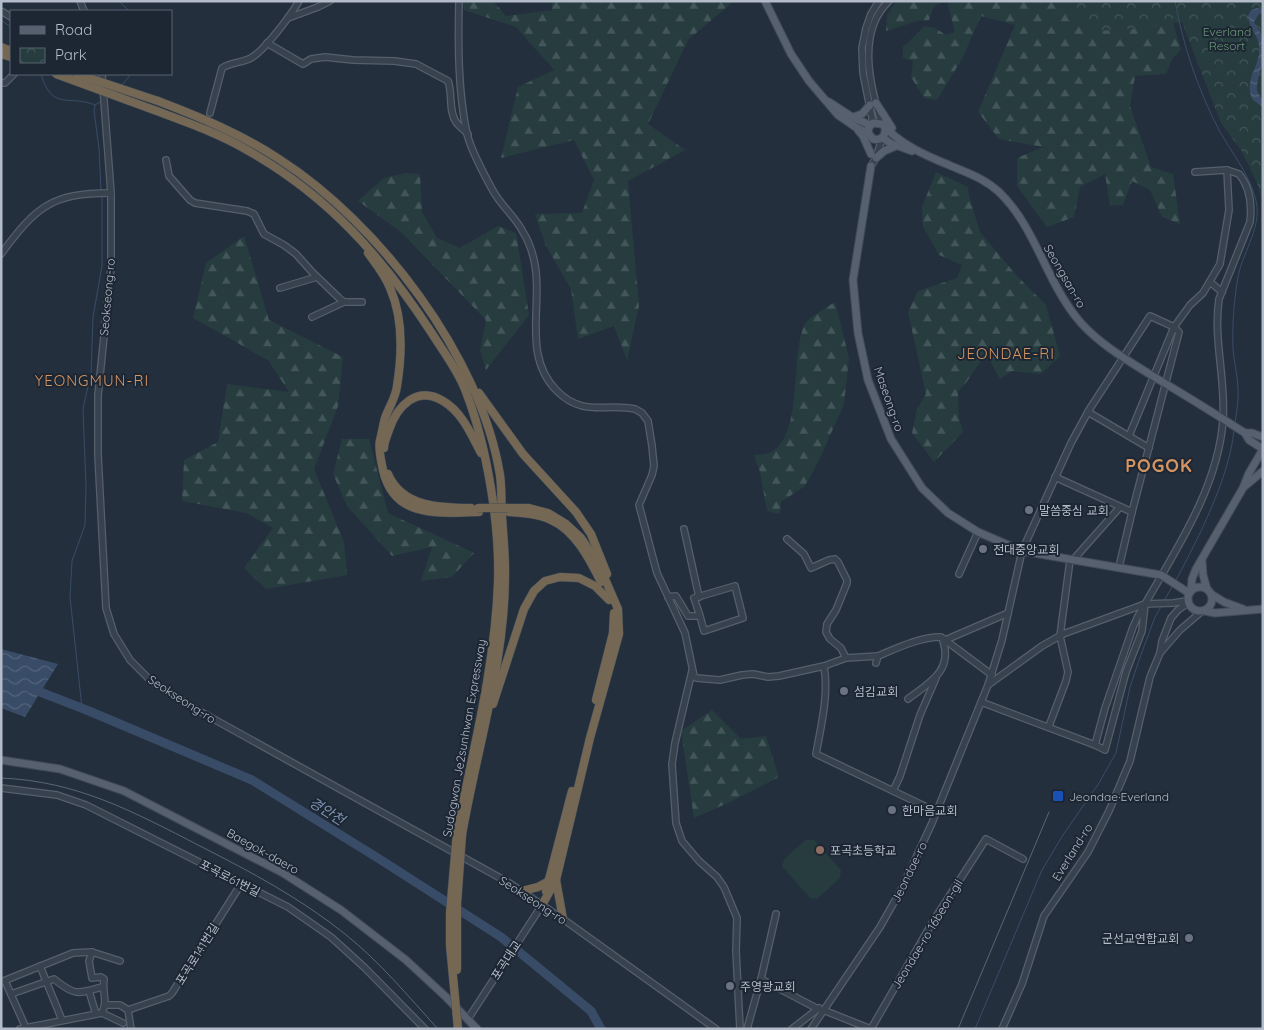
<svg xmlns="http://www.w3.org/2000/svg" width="1264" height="1030" font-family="Quicksand,'Noto Sans KR',sans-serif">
<defs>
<pattern id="forest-firs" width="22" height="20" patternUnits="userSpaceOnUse" patternTransform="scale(1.25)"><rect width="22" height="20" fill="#263c3f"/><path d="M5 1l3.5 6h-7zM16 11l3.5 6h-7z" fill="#435659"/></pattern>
<pattern id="park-crowns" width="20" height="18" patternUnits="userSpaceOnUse" patternTransform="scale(1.25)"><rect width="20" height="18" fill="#263c3f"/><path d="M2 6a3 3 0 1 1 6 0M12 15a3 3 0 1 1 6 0" fill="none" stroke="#435659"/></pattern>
<pattern id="water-waves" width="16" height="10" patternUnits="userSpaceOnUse" patternTransform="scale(1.25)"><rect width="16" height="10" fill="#394c67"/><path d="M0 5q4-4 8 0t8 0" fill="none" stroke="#53647b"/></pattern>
</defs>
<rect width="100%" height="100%" fill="#242f3e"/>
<path fill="#263c3f" d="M806,840H814L841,870L840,878L817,899L810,898L782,866L785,858Z"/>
<g fill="url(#forest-firs)">
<path d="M464,1H493L506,16L552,10V1H734L688,40L648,124L685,150L628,181L639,306L627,360L614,326L578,339L571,289L546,246L535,214L582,213L594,180L574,140L501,158L518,87L554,70L516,27L464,10L463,3Z"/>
<path d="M896,1H943L933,8L929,20L917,21L886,31L887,15Z"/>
<path d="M947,1H1065L1076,20L1173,22L1181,50L1172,59L1166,74L1135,76L1130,106L1151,167L1173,174L1180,224L1162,217L1150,190L1132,181L1123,205L1110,206L1105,174L1080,187L1074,217L1047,227L1017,186V158L1043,147L999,139L978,112L1015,25L981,16L962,59L937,100L924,98L911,77L913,61L903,58V47L925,26L935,28L946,35L955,32Z"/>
<path d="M936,172L968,187L969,196L980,232L1017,276L1046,305L1060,356L1041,374L1012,371L1000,379L986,353L966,383L958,391L959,418L963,432L934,462L912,433L917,409L926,394L908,312L918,291L957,278L962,265L939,255L923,227L922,207Z"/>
<path d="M406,173L420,174L422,212L437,238L460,248L498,226L516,233L529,315L486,370L480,351L486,320L401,232L358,201L384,178Z"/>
<path d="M244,236L269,320L343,357L338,406L314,469L344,542L347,575L266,589L244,568L273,528L246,513L182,501L184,460L218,442L227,384L289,392L268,360L193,318L206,263Z"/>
<path d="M835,302L849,358L844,404L820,458L805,486L781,502L780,514L767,511L760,472L754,455C758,454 765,455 769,453C805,437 789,356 805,324C809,317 828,307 835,302Z"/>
<path d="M342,439H369L388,513L474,553L452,577L421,581L432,547L392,556L347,506L333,474Z"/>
<path d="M712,710L741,739L766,736L779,777L728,803L694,818L681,731Z"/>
</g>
<path fill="url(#park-crowns)" d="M1065,1H1263V201L1257,183L1241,150L1221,123L1182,22L1133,29L1097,31L1076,20Z"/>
<g fill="url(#water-waves)">
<path d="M1257,8L1263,9V14H1259L1254,22L1263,37V64L1261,67C1259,78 1252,92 1263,100V107L1253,100C1242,81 1262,65 1259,46C1258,35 1249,28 1248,16L1251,10Z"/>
<path d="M1,649L58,664L25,717L1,708Z"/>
</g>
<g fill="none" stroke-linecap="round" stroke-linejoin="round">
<g stroke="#394c67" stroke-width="1">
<path d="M119,1L129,11"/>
<path d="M1175,1C1183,45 1198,90 1219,130C1231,152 1248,172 1255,197C1264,225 1243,250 1238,277C1234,300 1232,325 1233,349C1234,363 1238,376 1238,390C1239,401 1236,413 1235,424"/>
<path d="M1,20L11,27"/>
<path d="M41,74C52,112 69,94 95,105"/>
<path d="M122,85L131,74"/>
<path d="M101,190L99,148L94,111L95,105L102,101"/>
<path d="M1176,580C1199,537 1229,478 1234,431"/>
<path d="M1164,601L1173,585"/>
<path d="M82,708L70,597L72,561L85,525L86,487L83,408L91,374L93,317L102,266V197"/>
<path d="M975,1029L1042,870L1063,835L1099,783L1116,753L1130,687L1139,660L1155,617L1162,605"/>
</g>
<path stroke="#394c67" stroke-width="9" d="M30,688L89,711L252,780L381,860L501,937L591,1011L601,1029"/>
<g stroke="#565f6c" stroke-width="8">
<g id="minor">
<path d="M80,1L84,11"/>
<path d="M459,1C458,44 458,92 467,134C472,153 483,172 492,189C500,205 515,216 523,232C528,240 532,251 534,260C544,303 521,355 557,391C583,417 605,403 635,409L642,413L648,421L652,446L654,466L652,475L639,505L657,573L685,633L694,676L696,678L720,680L742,675L753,674L768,677L779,676L824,666"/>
<path d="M1,11L11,17"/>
<path d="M288,18L318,7L330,1"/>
<path d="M267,43L303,64L311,59L325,57L353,60L394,61L416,64L448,81C453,94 448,110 456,122C459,126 464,130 468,134"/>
<path d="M102,74L111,193V268L98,395V455L106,608L114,634L130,660L151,681L192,707L511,884L563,919L716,1029"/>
<path d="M1,83H5L14,74"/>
<path d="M210,113L222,68C231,62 242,63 251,58C265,50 291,15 299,1"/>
<path d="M873,123L863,73L862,48L866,28L871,14L879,1"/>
<path d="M882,124C870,87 856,32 889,1"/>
<path d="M166,160L169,176L190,200L195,203L247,211L254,214L264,234L284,245L296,254L313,273L339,298L344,302H362"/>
<path d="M871,166L876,158L882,138"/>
<path d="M1,254C36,207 51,193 111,193"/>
<path d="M1210,282L1222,292"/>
<path d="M280,288L317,277"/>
<path d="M312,317L344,302"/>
<path d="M1088,412L1149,448"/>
<path d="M1129,436L1174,327L1190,305L1203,293L1220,264L1229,210L1227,170"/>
<path d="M1055,477L1132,512L1119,567"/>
<path d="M684,529L699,597"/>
<path d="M787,539L804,554L811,568L829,560L835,559L838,562L847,580V583L836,610L827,624L826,632L830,639L841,648L846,658L878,656"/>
<path d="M1073,560L1120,507"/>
<path d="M959,574L978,532"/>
<path d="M668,597L676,596L688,616H700L704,631L743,618L735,586L694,598L700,616"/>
<path d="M1145,604L1142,631L1126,672L1105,750L1095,745L1105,708L1133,627L1137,618C1171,557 1218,491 1223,420C1226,380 1213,339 1219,299L1250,222C1252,205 1250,187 1239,174L1227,170L1195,172"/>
<path d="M1160,653L1180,630L1201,612"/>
<path d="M846,658L824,666C829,695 821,726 816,754L937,812"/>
<path d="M876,663L878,656C897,648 920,637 941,637L992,675"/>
<path d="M692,671L675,743L672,764L676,823L682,841L699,861L717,877L724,887L737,918L736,951L740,1029"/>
<path d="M988,685L1042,646L1063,634L1145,604L1173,603L1187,601"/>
<path d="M908,699C929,683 953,671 943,641L1008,613"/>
<path d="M981,702L1095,745"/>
<path d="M1049,726L1066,681L1068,672L1060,636L1070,560"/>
<path d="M1,788L57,795L86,805L288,907L331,937L365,968L425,1029"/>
<path d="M893,791L900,776L920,715L936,678"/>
<path d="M40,966L62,1020"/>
<path d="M761,979L776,914"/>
<path d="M5,981L26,1028"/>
<path d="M1,982L73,953L92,952L120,961"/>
<path d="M89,991L96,1014"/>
<path d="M11,994L54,979C75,996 77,994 102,987"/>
<path d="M106,1005H120L128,1010"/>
<path d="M823,1010L871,1029"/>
<path d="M102,1013L123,1023"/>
<path d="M468,1019L542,905"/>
<path d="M20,1029L102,1013C108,1000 102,993 104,979L101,977L92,978L89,961L92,952"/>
<path d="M131,1029L128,1010L169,996L172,993L241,884"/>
<path d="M747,1029L761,979L818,1009"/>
<path d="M792,1029L819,1008"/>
<path d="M811,1029L880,927L901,890L932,823L988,685L1002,640L1022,551L1071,443L1089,410L1150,316L1174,327L1179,332L1132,512"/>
<path d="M871,1029L932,923L986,839L1023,859"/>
<path d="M1002,1029L1022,984L1044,916L1088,852L1109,811L1130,761L1150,677L1160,653L1162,641L1171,618L1178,610L1188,603"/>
</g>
</g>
<g stroke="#414a57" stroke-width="9">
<g id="major">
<path d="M765,1L791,54L809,81L838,115L857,128L868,133L873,139C881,141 886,136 885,128"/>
<path d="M829,102L852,117L870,125"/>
<path d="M876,103L892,128"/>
<path d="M853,117L862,114L870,105"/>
<path d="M858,130L863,136L871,154"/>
<path d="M868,133L869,127L873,123L882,124C900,144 924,155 949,165C967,173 984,178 999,192C1036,227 1047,285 1081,323C1101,345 1127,360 1151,375C1183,394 1214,413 1245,433L1249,440L1263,449"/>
<path d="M883,138L890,143L912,151"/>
<path d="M876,158L884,151L896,146"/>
<path d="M871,166L853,280L858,333L868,380L891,439L922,488L948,513L978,532L1022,551L1161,575L1189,593"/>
<path d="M1245,433H1252L1263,437"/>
<path d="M1245,486L1263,471"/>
<path d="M1202,561L1203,575L1207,589"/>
<circle cx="1200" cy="599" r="12"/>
<path d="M1191,590L1192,579L1196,569L1243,488L1249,473L1262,451"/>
<path d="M1211,594L1224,602L1243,609"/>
<path d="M1205,611L1215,613L1263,609"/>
<path d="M1,760L60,769L124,791L283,873L341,910L406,960L446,997L477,1029"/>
</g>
</g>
<g stroke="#434c59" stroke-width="9">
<g id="highway">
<path d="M1,47L11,51"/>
<path d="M1,54L11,57"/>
<path d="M158,101C200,117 241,134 279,159C379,223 481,357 500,475C502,489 501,503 502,516C503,534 505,552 505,570C506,660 477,747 462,835"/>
<path d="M154,110C186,122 218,133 247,150C329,196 383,258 433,335C445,354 459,372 466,392C487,446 500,526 498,583C495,667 473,750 457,832"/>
<path d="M368,253C376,264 385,275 390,288C403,317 402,355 397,386C396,397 389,407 385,418C383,425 382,433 380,440C378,449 381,460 383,470C394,519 439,513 479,512"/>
<path d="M479,393L523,454L576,512L591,534L607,574"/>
<path d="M384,448C384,442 387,436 389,430C397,406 417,385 443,401C462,412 471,434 481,453"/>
<path d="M388,474C402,507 440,508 471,508"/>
<path d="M508,508H529L548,513L566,524L581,538L599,565L618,609L619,634L590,738L556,880L542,905"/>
<path d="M509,512C523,513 538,514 551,520C575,530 590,560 601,582"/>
<path d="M596,700L613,633L614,613"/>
<path d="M493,704L524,609L534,591L545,581L560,577L579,578L595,586L609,600"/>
<path d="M556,880L563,919"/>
<path d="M522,891L538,887L549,881"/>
<path d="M546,891L572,791"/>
</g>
</g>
<use href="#minor" stroke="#38414e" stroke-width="5.5"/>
<use href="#major" stroke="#56606e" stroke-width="7"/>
<use href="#highway" stroke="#746855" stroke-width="8"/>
<g stroke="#5a6575" stroke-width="1">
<path d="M1,778C77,781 134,812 200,846C251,872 300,898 345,934C380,962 408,996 438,1029"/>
<path d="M958,1029L1049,812"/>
</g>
<g stroke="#434c59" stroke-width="9" stroke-linecap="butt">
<g id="highway-bridge">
<path d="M56,74L154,110"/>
<path d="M77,74L158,101"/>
<path d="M478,508H508"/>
<path d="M457,832L450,913V945L458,1029"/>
<path d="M457,970V904L462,835"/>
</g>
</g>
<use href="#highway-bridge" stroke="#746855" stroke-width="8"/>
</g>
<g fill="#6b7280" stroke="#1d2633" stroke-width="2">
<circle cx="1029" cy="510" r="5"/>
<circle cx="983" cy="549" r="5"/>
<circle cx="844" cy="691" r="5"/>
<circle cx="892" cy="810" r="5"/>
<circle cx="1189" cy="938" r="5"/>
<circle cx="730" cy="986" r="5"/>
</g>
<rect fill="#1a4fb4" stroke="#1d2633" stroke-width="2" x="1052" y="790" width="12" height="12" rx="2.5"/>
<circle fill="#8d6e63" stroke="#1d2633" stroke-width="2" cx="820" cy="850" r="5"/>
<g text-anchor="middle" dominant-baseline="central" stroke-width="4" stroke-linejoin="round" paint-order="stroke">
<g font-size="12" fill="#6b9a76" stroke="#1d2633">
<text x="1227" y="31">Everland<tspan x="1227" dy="14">Resort</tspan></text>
</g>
<g font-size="12" fill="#b4bcc9" stroke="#1d2633">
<text transform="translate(1065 276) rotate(60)">Seongsan-ro</text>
<text transform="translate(107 297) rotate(-85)">Seokseong-ro</text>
<text transform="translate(889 399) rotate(71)">Maseong-ro</text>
<text transform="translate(182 699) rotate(33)">Seokseong-ro</text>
<text transform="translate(464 738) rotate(-80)">Sudogwon Je2sunhwan Expressway</text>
<text transform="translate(263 851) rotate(29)">Baegok-daero</text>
<text transform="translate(1072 852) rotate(-58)">Everland-ro</text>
<text transform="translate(909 872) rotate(-64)">Jeondae-ro</text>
<text transform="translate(230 878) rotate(27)">포곡로61번길</text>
<text transform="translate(533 900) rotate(33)">Seokseong-ro</text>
<text transform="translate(927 934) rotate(-59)">Jeondae-ro 16beon-gil</text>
<text transform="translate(197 954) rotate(-58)">포곡로141번길</text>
<text transform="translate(506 960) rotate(-57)">포곡대교</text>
</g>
<g font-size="12" fill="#b4bcc9" stroke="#1d2633" text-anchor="start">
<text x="1039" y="510">말씀중심 교회</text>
<text x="993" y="549">전대중앙교회</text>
<text x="854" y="691">섬김교회</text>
<text x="1069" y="796">Jeondae·Everland</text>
<text x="902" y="810">한마음교회</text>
<text x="830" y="850">포곡초등학교</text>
<text x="1179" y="938" text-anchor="end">군선교연합교회</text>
<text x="740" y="986">주영광교회</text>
</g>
<g font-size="14" font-style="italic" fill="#7c92b1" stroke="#1d2633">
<text transform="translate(327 811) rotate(32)">경안천</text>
</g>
<g font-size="15" letter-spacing="1" fill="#d59563" stroke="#1d2633">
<text x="1006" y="353">JEONDAE-RI</text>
<text x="92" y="380">YEONGMUN-RI</text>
</g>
<g font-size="18" font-weight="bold" letter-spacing="1" fill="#d59563" stroke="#1d2633">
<text x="1159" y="465">POGOK</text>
</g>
</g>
<rect width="1264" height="1030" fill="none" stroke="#b4bcc9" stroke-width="5"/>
<rect x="10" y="10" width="162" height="65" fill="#1d2633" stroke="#59626f"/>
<rect x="20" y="26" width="25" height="8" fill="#56606e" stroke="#59626f"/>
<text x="55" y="35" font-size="15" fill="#b4bcc9">Road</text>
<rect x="20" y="48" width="25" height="15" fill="url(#park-crowns)" stroke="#59626f"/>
<text x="55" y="60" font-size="15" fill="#b4bcc9">Park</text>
</svg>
